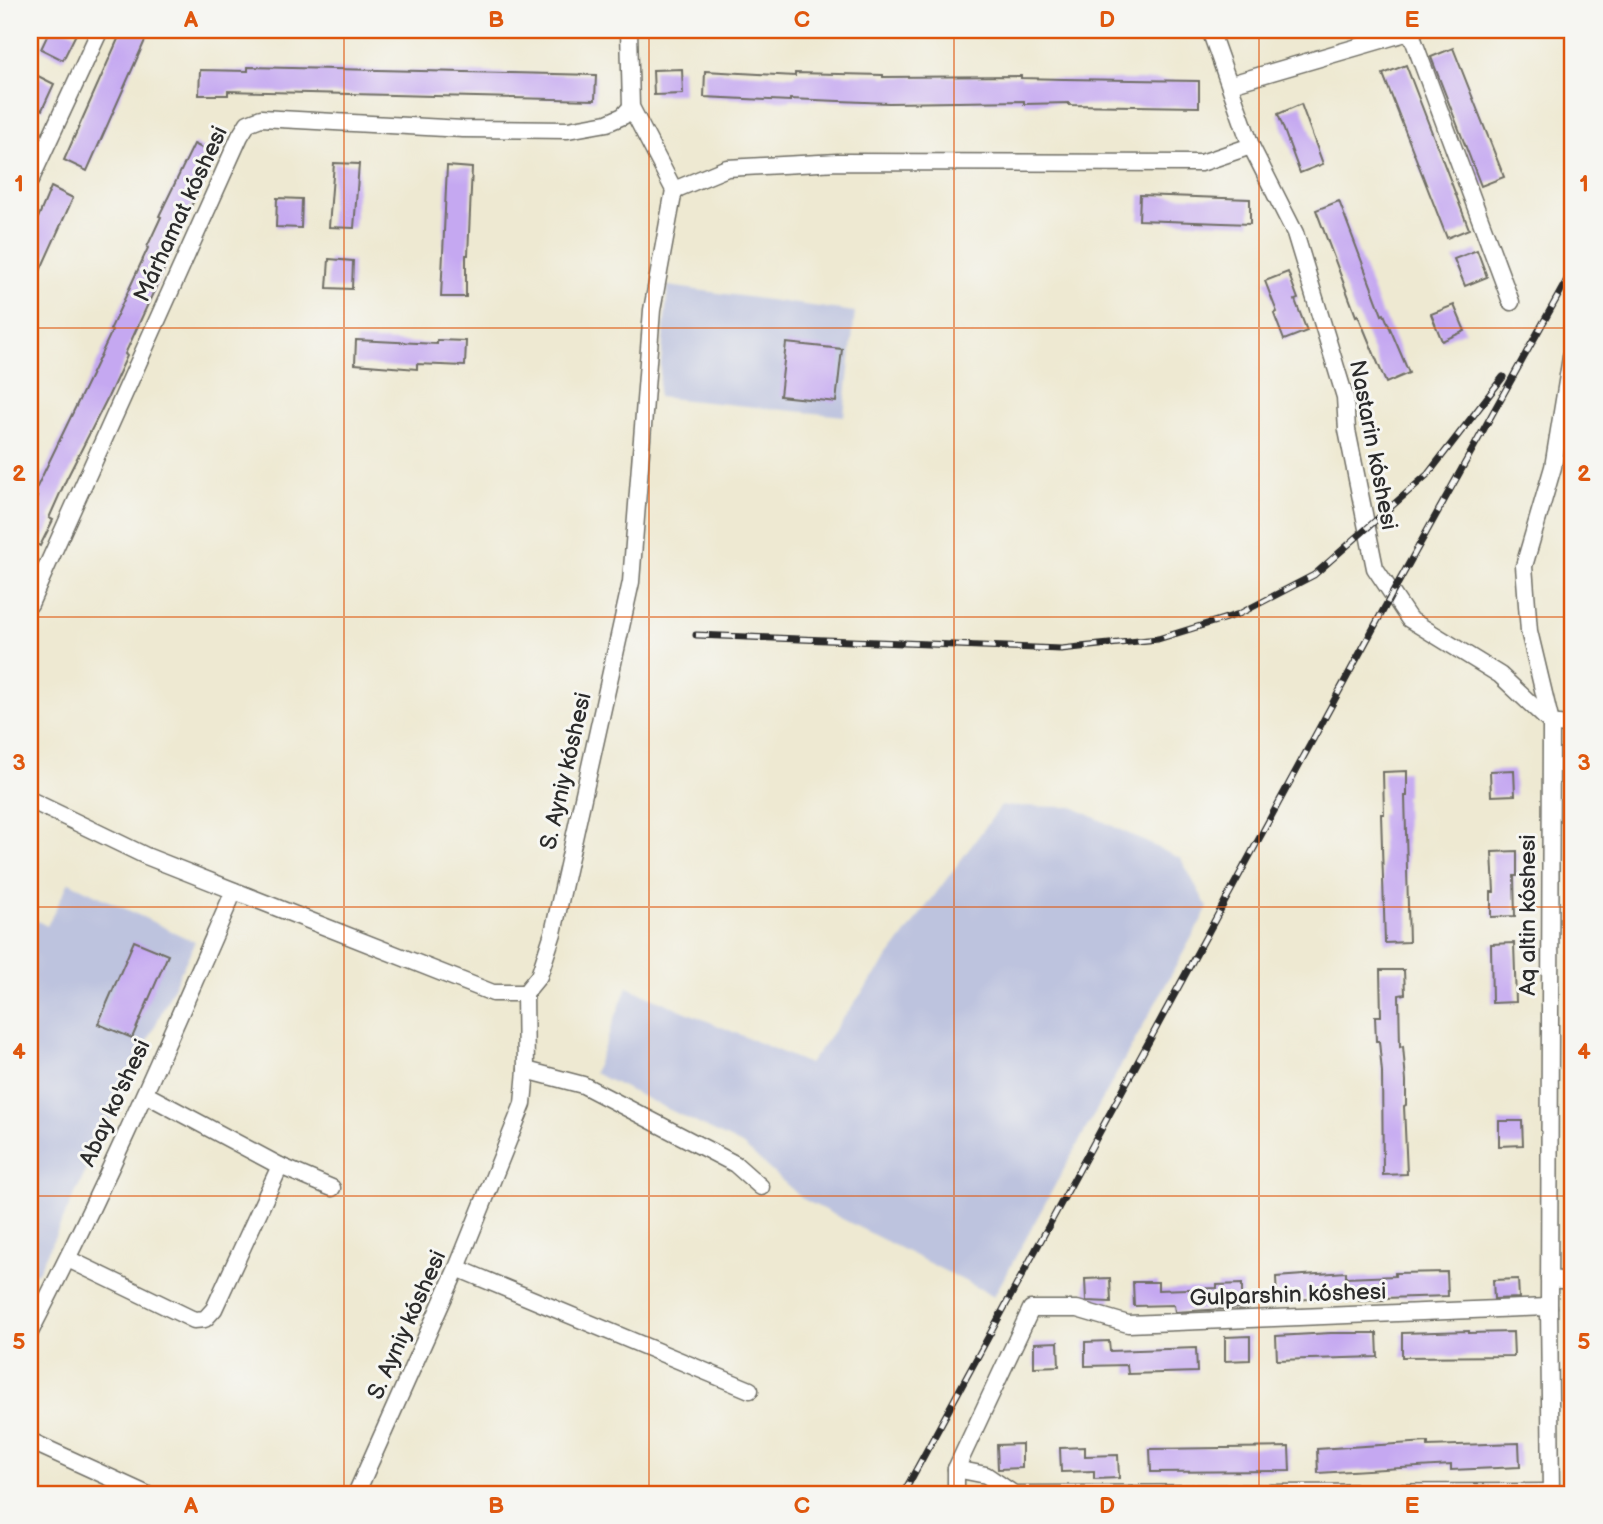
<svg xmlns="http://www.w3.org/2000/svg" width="1603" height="1524" font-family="'Balsamiq Sans',sans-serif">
<rect width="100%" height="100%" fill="#f6f6f2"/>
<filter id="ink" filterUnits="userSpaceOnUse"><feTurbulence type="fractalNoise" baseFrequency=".0143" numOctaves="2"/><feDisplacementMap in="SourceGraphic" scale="14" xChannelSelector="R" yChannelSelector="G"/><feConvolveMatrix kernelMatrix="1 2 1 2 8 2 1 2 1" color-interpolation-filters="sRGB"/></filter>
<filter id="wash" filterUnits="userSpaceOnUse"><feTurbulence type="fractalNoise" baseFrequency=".00686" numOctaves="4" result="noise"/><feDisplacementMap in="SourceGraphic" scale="28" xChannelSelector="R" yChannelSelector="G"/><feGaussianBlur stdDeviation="1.57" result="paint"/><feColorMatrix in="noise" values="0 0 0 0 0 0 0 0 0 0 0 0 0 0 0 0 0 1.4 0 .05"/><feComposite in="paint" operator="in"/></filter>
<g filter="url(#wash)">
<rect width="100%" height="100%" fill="#eee9d2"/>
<g fill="#bdc3de">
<path d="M668,286L855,312L844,416L658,397Z"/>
<path d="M1001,806L1073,807L1181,859L1208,908L994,1296L803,1199L742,1145L594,1073L627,987L809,1064Z"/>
<path d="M69,882L195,942L37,1274L30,1271V917L47,926Z"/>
</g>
<g id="blocks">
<g fill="#c5a8f1">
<path d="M50,30H67L76,34L63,60L41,49Z"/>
<path d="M122,30H134L147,36L87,171L64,160Z"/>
<path d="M1453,48L1504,177L1481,186L1431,57Z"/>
<path d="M1406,65L1469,229L1447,238L1383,74Z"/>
<path d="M248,67L596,75L595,100L228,91V95H199L200,70L248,71Z"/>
<path d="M682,69L683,94L654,95L653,70Z"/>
<path d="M705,71L795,76V73L883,75V77L1021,76V78L1064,79L1199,81V107L1069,105V103L1024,104V101L889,103L790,99V101L704,97Z"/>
<path d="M30,72L54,84L42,110L30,104Z"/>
<path d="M1301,104L1323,164L1300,173L1278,114Z"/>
<path d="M194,144L216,155L179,231L181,232L125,354L127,356L108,397L66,480L49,518L53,520L40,546L30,541V512L37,497L33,495L93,371L112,331L110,330L148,248L147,247L161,217L159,216Z"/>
<path d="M334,163L359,164L354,228L329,227Z"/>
<path d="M447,166L472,168L468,255H466V297H441Z"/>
<path d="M51,187L73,198L30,293V237Z"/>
<path d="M1140,195L1250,199V224L1139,220Z"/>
<path d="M277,198L302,199L301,228L276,227Z"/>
<path d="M1339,201L1382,315L1384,314L1409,373L1386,383L1358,315L1356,316L1316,210Z"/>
<path d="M1477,250L1487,277L1465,286L1454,259Z"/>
<path d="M329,259L353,261L352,289L327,288Z"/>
<path d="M1288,272L1298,299L1295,300L1307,331L1284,340L1274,314L1277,312L1265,281Z"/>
<path d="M1454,305L1465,331L1442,341L1431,314Z"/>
<path d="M356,340L437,344V340L466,341L465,366L417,364V369L355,364Z"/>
<path d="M786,343L842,349L836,402L780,396Z"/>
<path d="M1514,770L1515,795L1491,796L1490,771Z"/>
<path d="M1407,771V796H1405L1409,942L1385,943L1381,814H1384L1383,772Z"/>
<path d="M1517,851V876H1514L1515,916L1491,917V892H1494L1492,852Z"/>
<path d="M134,941L168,955L132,1038L98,1024Z"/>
<path d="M1514,943L1516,1002L1492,1003L1491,944Z"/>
<path d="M1380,970H1404L1405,994L1399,995L1400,1047L1403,1046L1406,1081V1105L1404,1106L1407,1174L1383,1175L1382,1072L1379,1041H1376L1375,1016H1381Z"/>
<path d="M1499,1121H1522L1523,1145L1499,1146Z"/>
<path d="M1346,1272V1278L1395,1276V1273L1447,1272L1448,1296L1384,1298V1300L1359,1301V1296L1277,1301L1276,1277Z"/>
<path d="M1110,1278L1111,1302L1086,1301L1085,1279Z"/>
<path d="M1518,1279L1519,1298L1494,1299L1493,1280Z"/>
<path d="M1133,1282H1158V1290L1217,1288V1285L1242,1284V1308L1175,1312L1174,1305L1134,1306Z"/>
<path d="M1469,1331V1333L1513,1332L1514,1356L1402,1357V1333Z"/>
<path d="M1331,1333H1377L1378,1357L1277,1360L1276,1336Z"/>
<path d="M1250,1336V1360L1225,1361V1337Z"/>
<path d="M1109,1341L1110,1351L1196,1348L1197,1372L1128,1374L1127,1365L1085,1366V1342Z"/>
<path d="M1058,1342L1059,1366L1034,1367V1343Z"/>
<path d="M1428,1442V1446L1519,1443L1520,1467L1451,1470V1465L1318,1473L1317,1449Z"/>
<path d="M1022,1444V1468L998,1469L997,1445Z"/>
<path d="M1085,1447V1456L1118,1455L1119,1478L1094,1479V1471L1061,1472L1060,1448Z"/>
<path d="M1289,1447L1290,1471L1151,1472L1150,1449Z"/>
</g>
</g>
</g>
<g filter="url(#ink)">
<use href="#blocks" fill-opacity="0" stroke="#6f6e65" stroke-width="2"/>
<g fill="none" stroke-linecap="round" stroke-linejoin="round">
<g stroke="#6f6e65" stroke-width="19">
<g id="street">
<path d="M1210,30L1251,146L1295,233L1345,397L1347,430L1375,568L1409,619L1500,675L1551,723L1573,726"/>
<path d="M1410,31L1511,302"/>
<path d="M1231,84L1416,30"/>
<path d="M30,181L100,30"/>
<path d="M674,190L727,168L838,162L1201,163L1251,146"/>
<path d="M30,604L240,136L248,123L261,118L463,129L568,130L607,123L623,116L631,107"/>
<path d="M30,800L146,856L493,993H525"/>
<path d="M526,1070L583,1085L735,1164L761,1187"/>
<path d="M145,1094L280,1166L332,1188"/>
<path d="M68,1259L194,1320L205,1319L214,1309L280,1166"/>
<path d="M457,1268L750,1390"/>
<path d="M1549,1279L1573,1281"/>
<path d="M30,1332C105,1188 169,1039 234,891"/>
<path d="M30,1441L146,1494"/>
<path d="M956,1469L986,1475L1014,1494L1551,1492"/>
<path d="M356,1494L457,1268L523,1104L526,1070L525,993L539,976L553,933L631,582L652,310L674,190L631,107L629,30"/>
<path d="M956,1494V1469L1031,1309H1077L1128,1324L1549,1307"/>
<path d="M1551,1494L1549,1307L1551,723L1529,631L1524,566L1553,467L1573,345"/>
</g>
</g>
<use href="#street" stroke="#fff" stroke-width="16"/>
<g stroke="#2b2b2b" stroke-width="7">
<g id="rail">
<path d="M696,635L1061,649L1158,639L1239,614L1314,575L1366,529L1428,474L1503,377"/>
<path d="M903,1494L1392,594L1573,269"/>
</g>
</g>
<use href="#rail" stroke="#f6f6f2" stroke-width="4.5" stroke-dasharray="13" stroke-linecap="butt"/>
</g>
</g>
<path fill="none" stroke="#df570e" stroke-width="2" stroke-opacity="0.55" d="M344,30V1494M649,30V1494M954,30V1494M1259,30V1494M30,328H1573M30,617H1573M30,907H1573M30,1196H1573"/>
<g text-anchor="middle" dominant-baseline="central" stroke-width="6" stroke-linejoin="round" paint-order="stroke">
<g font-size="23" fill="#2b2b2b" stroke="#f6f6f2">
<text transform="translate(181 214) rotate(-65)">Márhamat kóshesi</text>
<text transform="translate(1373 445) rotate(79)">Nastarin kóshesi</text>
<text transform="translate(566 771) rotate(-77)">S. Ayniy kóshesi</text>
<text transform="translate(1528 915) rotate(-90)">Aq altin kóshesi</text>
<text transform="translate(115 1103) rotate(-65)">Abay ko'shesi</text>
<text transform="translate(1288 1295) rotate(-2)">Gulparshin kóshesi</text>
<text transform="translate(407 1325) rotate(-66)">S. Ayniy kóshesi</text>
</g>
</g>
<rect width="1603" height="1524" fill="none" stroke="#f6f6f2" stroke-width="77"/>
<rect x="38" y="38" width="1526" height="1448" fill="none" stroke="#df570e" stroke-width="2.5"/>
<g font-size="23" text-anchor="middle" font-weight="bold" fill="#df570e">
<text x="191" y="27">A</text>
<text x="496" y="27">B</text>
<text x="802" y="27">C</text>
<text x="1107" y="27">D</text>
<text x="1412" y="27">E</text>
<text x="19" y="191">1</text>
<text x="1584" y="191">1</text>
<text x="19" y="481">2</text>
<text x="1584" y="481">2</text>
<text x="19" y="770">3</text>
<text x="1584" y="770">3</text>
<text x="19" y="1059">4</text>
<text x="1584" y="1059">4</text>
<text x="19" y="1349">5</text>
<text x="1584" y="1349">5</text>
<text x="191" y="1513">A</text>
<text x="496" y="1513">B</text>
<text x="802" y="1513">C</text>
<text x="1107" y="1513">D</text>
<text x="1412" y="1513">E</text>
</g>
</svg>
